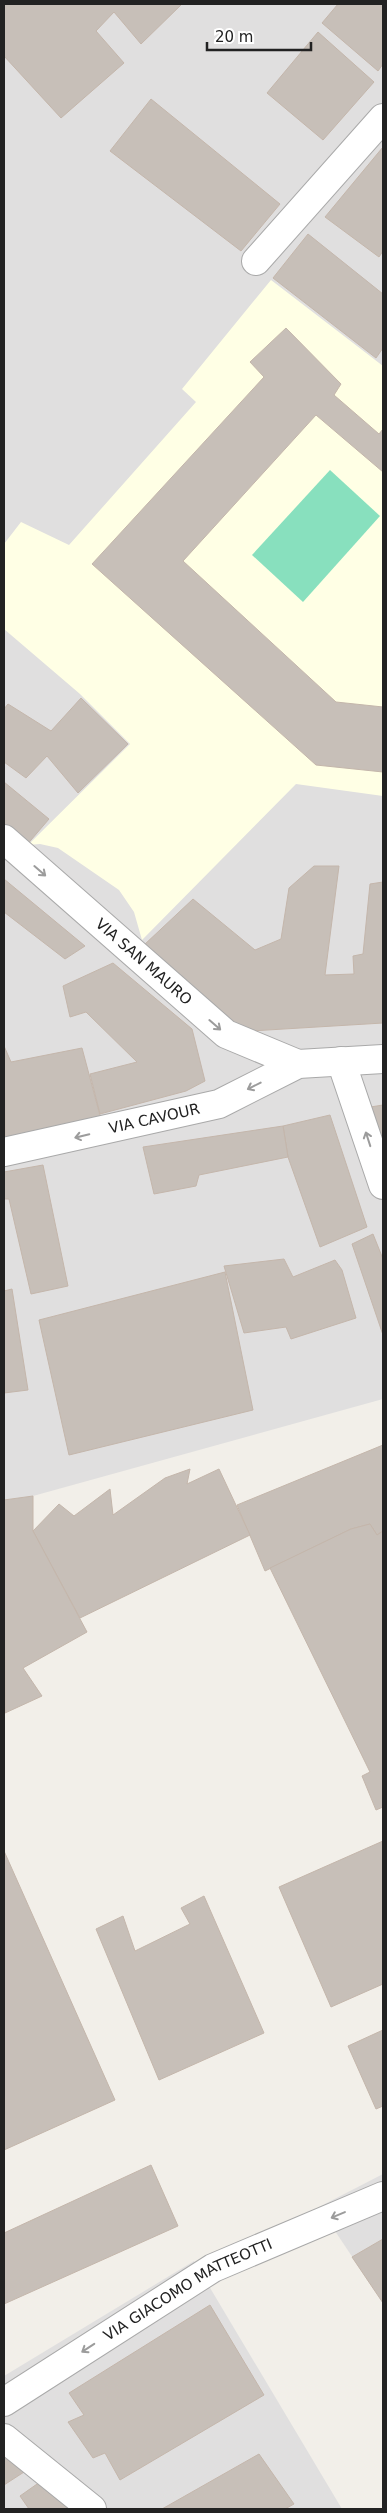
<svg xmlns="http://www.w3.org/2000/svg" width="387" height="2513" font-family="'DejaVu Sans',sans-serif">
<rect width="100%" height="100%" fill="#f2efe9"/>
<g fill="#e0dfdf">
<path d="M4,4H383V1399L33,1496L4,1500Z"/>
<path d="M383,2174V2303L319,2207Z"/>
<path d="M194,2261L342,2509H4V2376Z"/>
</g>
<path fill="#ffffe5" d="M271,280L383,366V796L296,784L142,940L134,912L119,890L58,848L40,844L28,845L130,744L80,694L4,629V544L21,522L69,545L196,402L182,389Z"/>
<path fill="#88e0be" d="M330,470L380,516L303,602L252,555Z"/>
<g fill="#c7bfb8" stroke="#c4b6ab">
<path d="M4,4H182L141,44L114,12L96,31L124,63L61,118L4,56Z"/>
<path d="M338,4H383V64L378,71L322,23Z"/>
<path d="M318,32L374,82L323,140L267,93Z"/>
<path d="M151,99L280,204L241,251L110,151Z"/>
<path d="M383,147V251L379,257L325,217Z"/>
<path d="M308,234L383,294V348L376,358L273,278Z"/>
<path d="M286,328L341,384L334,395L379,434L383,429V472L316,415L183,561L336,702L383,707V772L316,765L92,564L264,377L250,362Z"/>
<path d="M81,698L128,744L78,793L47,756L26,778L4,762V709L8,704L51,731Z"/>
<path d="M4,782L49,819L25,847L4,829Z"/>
<path d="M314,866H339L325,975L354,974L353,956L363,954L370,884L383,882V1023L251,1031L235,1029L144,945L193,899L255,950L281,939L289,888Z"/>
<path d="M4,879L85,946L65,959L4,912Z"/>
<path d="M113,963L192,1029L205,1081L186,1091L100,1114L90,1074L137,1062L86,1012L70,1017L63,986Z"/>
<path d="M4,1046L11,1062L82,1048L102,1123L5,1139Z"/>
<path d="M383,1105V1158L358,1109Z"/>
<path d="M330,1115L367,1227L320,1247L288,1157L283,1126Z"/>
<path d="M283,1126L288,1157L199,1175L196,1186L154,1194L143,1147Z"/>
<path d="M43,1165L68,1286L31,1294L9,1199H4V1172Z"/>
<path d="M373,1234L383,1259V1335L352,1244Z"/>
<path d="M284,1259L293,1277L335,1260L342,1270L356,1318L291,1339L286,1327L244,1333L224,1266Z"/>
<path d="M225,1272L253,1410L69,1455L39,1320Z"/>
<path d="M12,1289L28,1390L4,1393V1291Z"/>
<path d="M383,1445V1531L377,1535L370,1524L351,1529L265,1571L237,1505Z"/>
<path d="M190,1469L187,1484L219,1469L250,1535L80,1618L33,1531L59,1504L74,1516L110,1489L113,1515L165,1478Z"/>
<path d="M33,1496V1531L87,1632L23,1668L42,1696L5,1713L4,1500Z"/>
<path d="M370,1524L377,1535L383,1531V1807L376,1810L362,1776L370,1772L270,1568L351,1529Z"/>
<path d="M383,1841V1984L331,2007L279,1887Z"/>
<path d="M4,1851L115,2100L4,2150Z"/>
<path d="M204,1896L264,2033L159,2080L96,1929L123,1916L135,1951L190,1924L181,1908Z"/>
<path d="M383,2030V2106L376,2109L348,2046Z"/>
<path d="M151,2165L178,2226L4,2304V2233Z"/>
<path d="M383,2239V2303L352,2257Z"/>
<path d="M210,2305L264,2395L120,2480L105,2453L93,2458L68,2422L84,2415L69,2393Z"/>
<path d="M259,2454L294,2504L285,2509H162Z"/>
<path d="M4,2456L24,2472L4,2485Z"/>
<path d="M47,2477L79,2509H29L20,2496Z"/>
</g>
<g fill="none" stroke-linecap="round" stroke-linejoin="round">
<g stroke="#a9a9a9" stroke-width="30">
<g id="minor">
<path d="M256,261L383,118"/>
<path id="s1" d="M4,839L226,1034L298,1064"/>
<path d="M341,1061L383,1185"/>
<path id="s2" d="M4,1152L219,1104L298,1064L383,1059"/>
<path id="s3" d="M4,2402L213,2268L383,2196"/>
<path d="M4,2438L92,2509"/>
</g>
</g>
<use href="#minor" stroke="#fff" stroke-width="28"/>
</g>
<defs><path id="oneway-shaft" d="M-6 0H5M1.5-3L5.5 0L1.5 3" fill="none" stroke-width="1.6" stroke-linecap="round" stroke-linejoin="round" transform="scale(1.25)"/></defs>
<g stroke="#9c9c9c">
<use href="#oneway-shaft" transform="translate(40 871) rotate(41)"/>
<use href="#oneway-shaft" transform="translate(215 1025) rotate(41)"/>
<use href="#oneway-shaft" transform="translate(254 1086) rotate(153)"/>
<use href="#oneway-shaft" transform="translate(82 1136) rotate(167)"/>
<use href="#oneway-shaft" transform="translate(368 1139) rotate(-108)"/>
<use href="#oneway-shaft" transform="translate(338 2215) rotate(157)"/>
<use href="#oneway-shaft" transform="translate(88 2348) rotate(147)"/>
</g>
<g text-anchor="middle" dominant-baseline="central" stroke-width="5" stroke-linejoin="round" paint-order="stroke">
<g font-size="15" fill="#222" stroke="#fff">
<text stroke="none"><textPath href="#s1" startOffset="186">VIA SAN MAURO</textPath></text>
<text stroke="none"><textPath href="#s2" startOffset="154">VIA CAVOUR</textPath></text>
<text stroke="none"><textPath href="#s3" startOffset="216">VIA GIACOMO MATTEOTTI</textPath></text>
</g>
</g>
<rect width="387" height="2513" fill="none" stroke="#222222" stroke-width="10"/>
<path d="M207 42v8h104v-8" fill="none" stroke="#222222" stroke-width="2.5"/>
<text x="215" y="42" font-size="15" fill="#222222" stroke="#ffffff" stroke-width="4" paint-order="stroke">20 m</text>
</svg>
